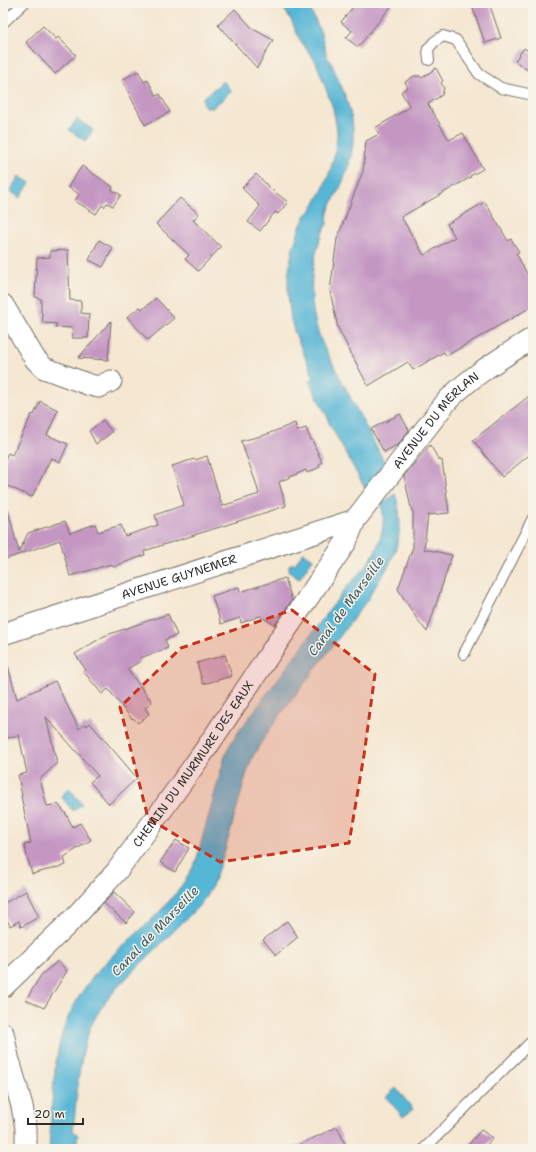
<svg xmlns="http://www.w3.org/2000/svg" width="536" height="1152" font-family="'Shantell Sans',sans-serif">
<rect width="100%" height="100%" fill="#f7f3e8"/>
<filter id="ink" filterUnits="userSpaceOnUse"><feTurbulence type="fractalNoise" baseFrequency=".025" numOctaves="2"/><feDisplacementMap in="SourceGraphic" scale="8" xChannelSelector="R" yChannelSelector="G"/><feConvolveMatrix kernelMatrix="1 2 1 2 8 2 1 2 1" color-interpolation-filters="sRGB"/></filter>
<filter id="wash" filterUnits="userSpaceOnUse"><feTurbulence type="fractalNoise" baseFrequency=".012" numOctaves="4" result="noise"/><feDisplacementMap in="SourceGraphic" scale="16" xChannelSelector="R" yChannelSelector="G"/><feGaussianBlur stdDeviation="0.9" result="paint"/><feColorMatrix in="noise" values="0 0 0 0 0 0 0 0 0 0 0 0 0 0 0 0 0 1.4 0 .05"/><feComposite in="paint" operator="in"/></filter>
<g filter="url(#wash)">
<rect width="100%" height="100%" fill="#f5e7d1"/>
<g fill="#57b6d6" stroke="#417080">
<path d="M280,3H307L313,15L321,33L327,57L330,60C341,86 355,112 353,141C352,157 347,173 340,188C336,196 331,204 328,212C327,216 328,220 327,224C326,226 325,228 324,229C321,236 319,243 317,250C308,281 310,317 324,347L386,465L366,490L328,421L329,420L309,381L314,378L294,331L291,320L288,295V277L292,251L300,227L306,215L311,210L323,189L330,171L334,156L337,137V130L333,108L316,62L300,40L291,20Z"/>
<path d="M223,81L232,91L211,109L209,107H205L203,103L204,101L202,99Z"/>
<path d="M77,119L93,130L85,141L69,130Z"/>
<path d="M19,176L30,183L20,198L10,191Z"/>
<path d="M395,494C404,519 400,547 386,570C380,580 373,589 368,599L267,733L252,758L247,772L225,850L212,886L205,898L197,908C181,924 165,940 149,956C127,977 104,998 91,1026C78,1056 77,1098 73,1131L78,1135L76,1149H49C52,1112 52,1069 62,1034C69,1010 84,987 100,968C133,934 176,905 196,861L225,756L231,743L239,731L349,584C371,566 390,533 381,504Z"/>
<path d="M303,552L313,559L299,579L289,572V565L291,564H295Z"/>
<path d="M69,788L82,804L74,810H72L61,796Z"/>
<path d="M396,1088L413,1109L403,1117L386,1097Z"/>
</g>
<g id="blocks">
<g fill="#c497c3">
<path d="M356,3H394L358,47L346,38L352,31L341,22Z"/>
<path d="M471,3H489L501,38L485,43Z"/>
<path d="M235,9L253,29L273,40L257,68L218,25Z"/>
<path d="M43,26L56,39L58,37L76,55L55,74L26,42Z"/>
<path d="M524,48L533,54V74L515,61Z"/>
<path d="M436,68L443,81L441,83L444,88L442,95L428,104L449,140L463,133L483,169L470,176L471,177L401,217L424,255L455,237L447,224L485,202L508,241L511,239L519,252L516,253L533,285V306L446,356L444,352L413,370L408,362L368,386L338,328L330,291L337,239L363,171L366,141L379,134L375,128L410,107L401,92L408,87L405,82L414,76H420L422,78Z"/>
<path d="M138,71L144,82L148,80L156,96L160,94L170,112L145,125L122,80Z"/>
<path d="M82,166L113,187L112,190L121,195L113,206L107,203L104,207L102,205L96,214L75,201L79,194L68,187Z"/>
<path d="M256,174L272,190L288,202L278,214L275,212L260,231L248,222L260,206L242,188Z"/>
<path d="M180,198L199,214L193,220L221,247L198,271L185,259L189,255L156,224Z"/>
<path d="M99,240L113,248L103,267L89,260Z"/>
<path d="M68,250L70,300L81,301V313L89,314L88,338H72L73,328L55,327L57,324L43,323L42,313L41,312V299L35,297L37,258L50,257V251Z"/>
<path d="M156,298L174,318L148,340L127,317L140,307L143,309Z"/>
<path d="M111,321L108,360L78,358Z"/>
<path d="M533,393V452L502,477L473,440Z"/>
<path d="M40,401L58,410L47,435L68,444L60,462L51,458L32,497L3,484V463L8,453L12,455L32,414L34,415Z"/>
<path d="M400,414L409,430L399,444L384,452L371,429Z"/>
<path d="M103,420L112,432L96,444L89,431Z"/>
<path d="M295,423L297,431L306,428L311,440H312L322,462L319,464L320,467L307,473L306,470L279,482L286,506L144,551L145,555L113,567L111,564L70,576L60,540L3,560V511H8L19,552L28,533L65,521L70,533L95,524L98,532L121,525L125,536L158,525L155,515L184,505L172,466L194,459L195,460L207,456L222,506L259,494L256,483L241,441L265,435Z"/>
<path d="M430,445L439,460H442L449,513L428,515L424,549L452,555L427,632L417,619L398,589L413,547V512L411,508L404,476Z"/>
<path d="M285,578L292,600L275,625L260,616L241,623L240,618L221,624L212,596L239,587L240,592Z"/>
<path d="M168,614L177,635L165,640L168,648L140,658L141,661L127,669L152,702L145,708L149,714L138,723L133,718L132,719L108,689L102,694L84,672L86,670L75,654L104,636Z"/>
<path d="M225,655L232,676L203,684L197,663Z"/>
<path d="M8,666L17,699L55,681L79,729L85,724L87,726L90,723L137,778L109,804L90,782L98,776L46,717L57,763L40,779L47,806L58,804L66,814L73,827L80,823L91,840L64,857L66,865L32,874L24,845L31,843L21,796H22L18,775L27,773L22,750L19,735L3,739V667Z"/>
<path d="M176,840L189,848L175,872L160,862Z"/>
<path d="M26,891L39,917L21,927L19,921L10,926L3,912V904Z"/>
<path d="M114,892L135,912L126,923L104,903Z"/>
<path d="M287,921L298,937L276,955L263,940Z"/>
<path d="M58,961L67,971L44,1008L26,1000L41,975Z"/>
<path d="M337,1127L345,1144L335,1149H290Z"/>
<path d="M481,1130L493,1138L483,1149H465Z"/>
</g>
</g>
</g>
<g filter="url(#ink)">
<use href="#blocks" fill-opacity="0" stroke="#726d65" stroke-width="1"/>
<g fill="none" stroke-linecap="round" stroke-linejoin="round">
<g stroke="#726d65" stroke-width="12">
<g id="lane">
<path d="M3,23L24,3"/>
<path d="M429,60L428,49L434,42L443,36L456,40L479,74L501,88L533,95"/>
<path d="M464,654L533,518"/>
<path d="M424,1149L533,1040"/>
</g>
</g>
<g stroke="#726d65" stroke-width="23">
<g id="street">
<path d="M3,305L35,359L44,368L90,385L99,387L111,381"/>
<path id="s1" d="M3,634L355,520"/>
<path id="s2" d="M3,987L74,918L116,872L162,810L205,750L275,646L346,542L355,520L447,401C472,375 503,357 533,338"/>
<path d="M3,1033L8,1057L22,1106L26,1129V1149"/>
</g>
</g>
<use href="#lane" stroke="#fff" stroke-width="10"/>
<use href="#street" stroke="#fff" stroke-width="21"/>
</g>
</g>
<path fill="#c8321e" fill-opacity="0.2" stroke="#c8321e" stroke-width="3" stroke-dasharray="8 5" stroke-linejoin="round" d="M292,610L375,674L364,755L349,843L220,862L148,818L120,707L181,648Z"/>
<g text-anchor="middle" dominant-baseline="central" stroke-width="3" stroke-linejoin="round" paint-order="stroke">
<g font-size="12" fill="#2b2b2b" stroke="#f7f3e8">
<text stroke="none"><textPath href="#s2" startOffset="716">AVENUE DU MERLAN</textPath></text>
<text stroke="none"><textPath href="#s1" startOffset="185">AVENUE GUYNEMER</textPath></text>
<text stroke="none"><textPath href="#s2" startOffset="294">CHEMIN DU MURMURE DES EAUX</textPath></text>
</g>
<g font-size="13" font-style="italic" fill="#3a5c67" stroke="#f7f3e8">
<text transform="translate(346 606) rotate(-54)">Canal de Marseille</text>
<text transform="translate(155 931) rotate(-46)">Canal de Marseille</text>
</g>
</g>
<rect width="536" height="1152" fill="none" stroke="#f7f3e8" stroke-width="16"/>
<path d="M28 1118v6h55v-6" fill="none" stroke="#2b2b2b" stroke-width="2"/>
<text x="34" y="1118" font-size="12" fill="#2b2b2b" stroke="#f7f3e8" stroke-width="3" paint-order="stroke">20 m</text>
</svg>
